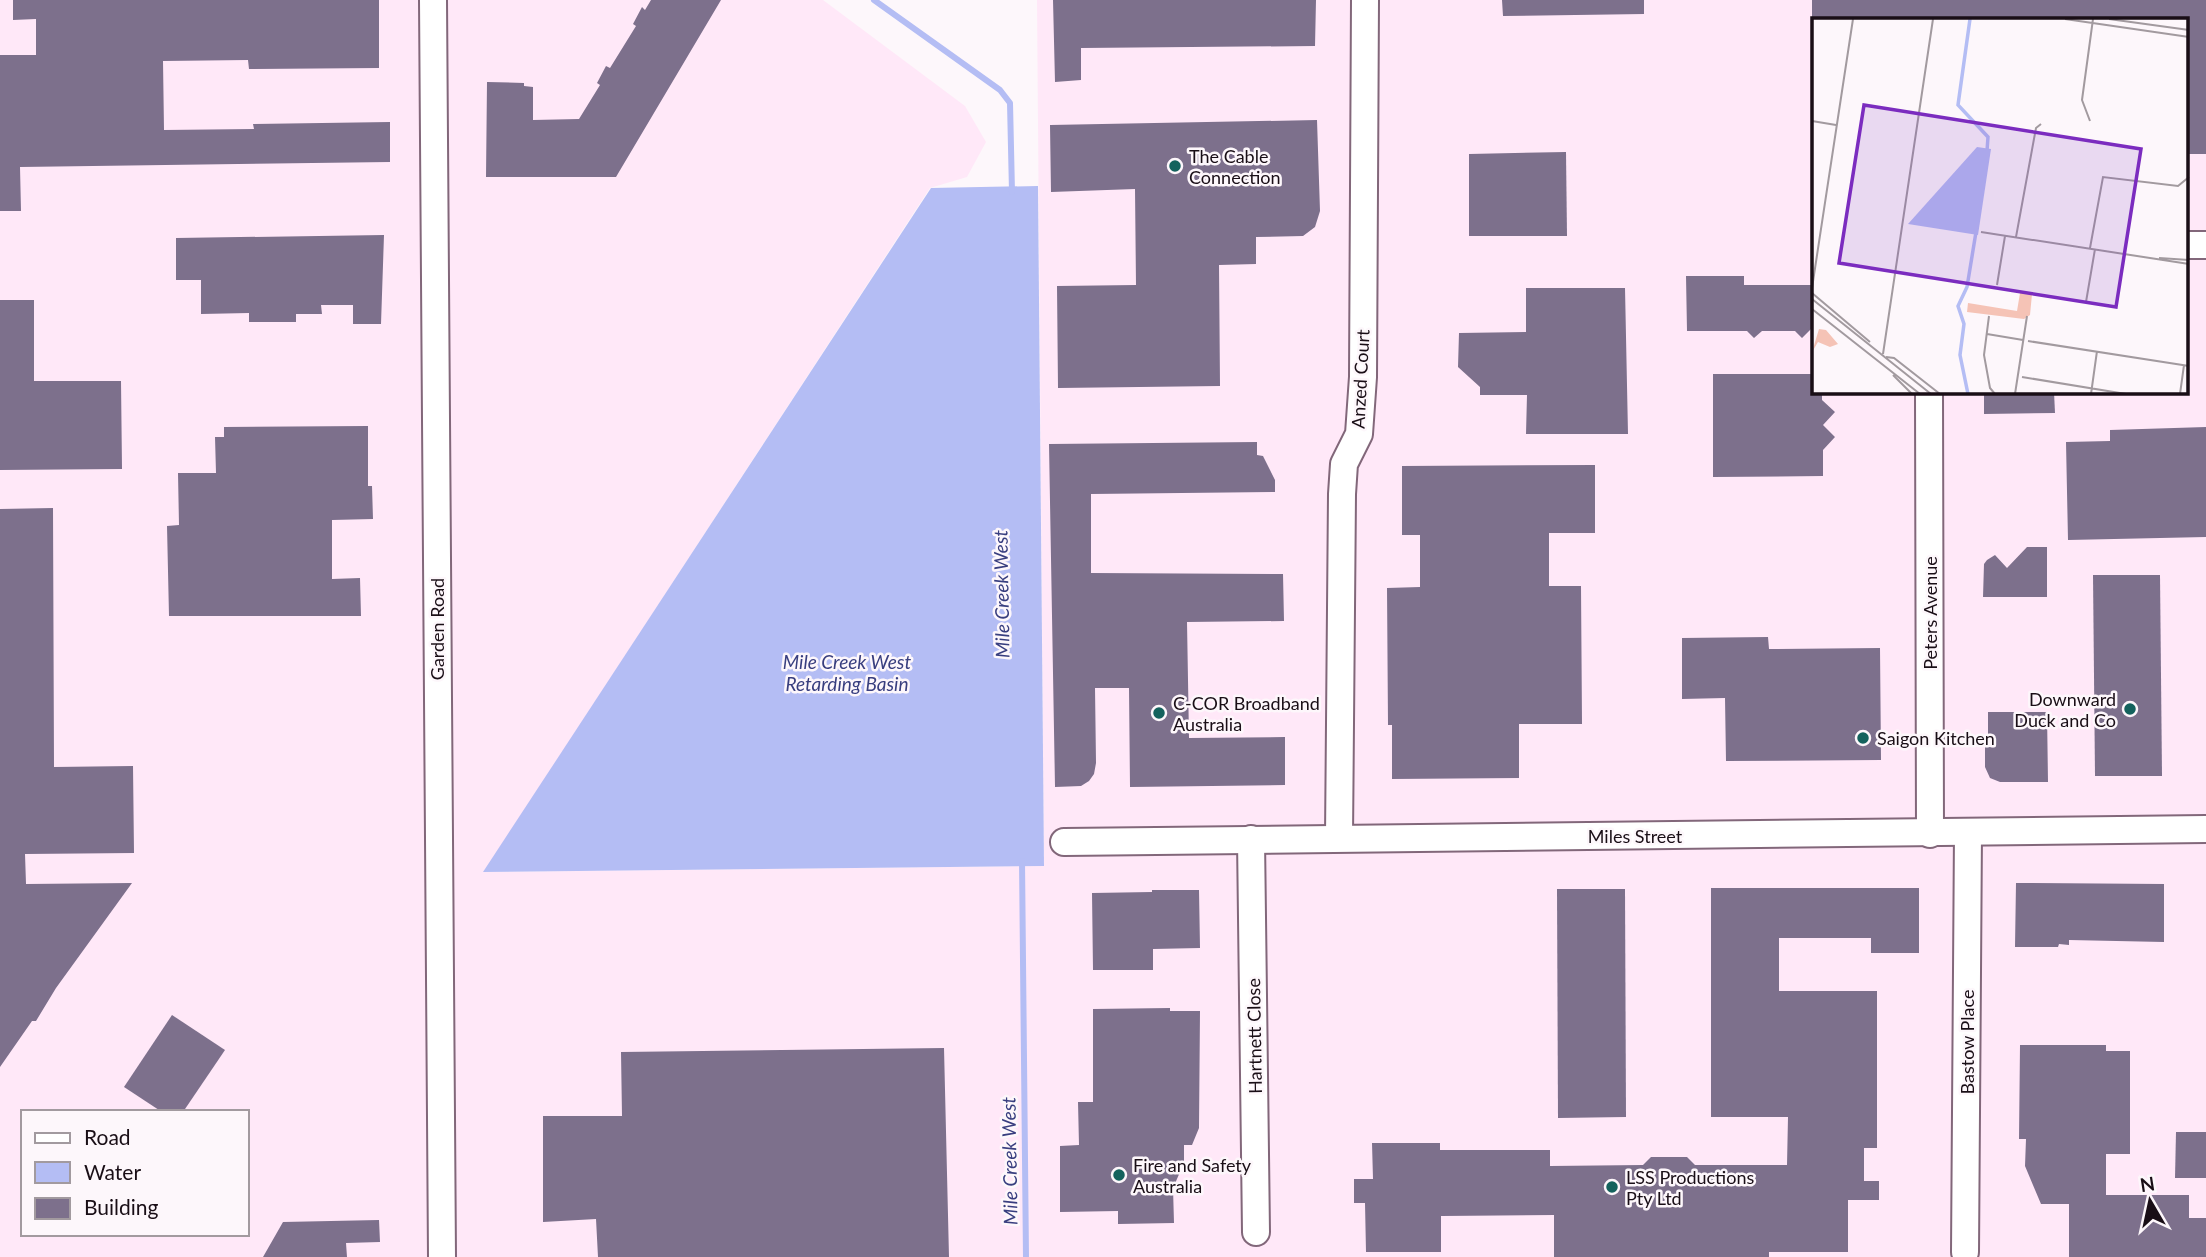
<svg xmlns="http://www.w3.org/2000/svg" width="2206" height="1257" font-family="Lato,sans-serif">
<rect width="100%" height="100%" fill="#fdf7fb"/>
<path fill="#ffe8f8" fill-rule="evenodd" d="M0,0H823L965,106L986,142L967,177L930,188L484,872L1044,866L1037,0H2206V1257H0ZM1814,19H2187V392H1814ZM23,1112H247V1234H23Z"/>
<path fill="#b4bdf4" d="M1038,186L1044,866L483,872L931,188Z"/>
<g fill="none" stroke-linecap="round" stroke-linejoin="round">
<g stroke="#b4bdf4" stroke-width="6">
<path d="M874,0L1000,90L1010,103L1012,192"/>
<path d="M1022,861L1026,1257"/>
</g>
</g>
<g fill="#7d708c">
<path d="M13,0H379V68L249,69L248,60L163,61L164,130L254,129L253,124L390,122V162L20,167L21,211H0V55H36V19L13,20Z"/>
<path d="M651,0H721L616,177H486L487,82L524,83V86L533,87V120L579,119L600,85L597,83L606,66L610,68L636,26L633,24L642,7L645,10Z"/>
<path d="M1053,0H1316L1315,46L1081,48V80L1055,82Z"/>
<path d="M1502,0H1644V14L1503,16Z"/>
<path d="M1812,0H2206V154H2187V19H1812Z"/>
<path d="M1317,120L1320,211L1315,227L1303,236L1256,237V264L1219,265L1220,386L1058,388L1057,286L1136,285L1135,189L1051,192L1050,125Z"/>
<path d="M1566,152L1567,236H1469V154Z"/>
<path d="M384,235L381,324H353V305H321L322,314H296V322H249V313L201,314V280H176V238Z"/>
<path d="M1686,276H1744V285H1814V326L1802,338L1795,331H1762L1754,338L1747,331H1687Z"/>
<path d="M1526,288H1625L1628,434H1526L1527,395H1480V387L1458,367L1459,333L1526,332Z"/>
<path d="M0,300H34V381H121L122,469L0,470Z"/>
<path d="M1713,374H1814V392H1822V400L1835,412L1823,425L1835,437L1823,450V476L1713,477Z"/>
<path d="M1984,392H2054L2055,413L1984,414Z"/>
<path d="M368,426V486H372L373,519L332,520V579L360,578L361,616H169L167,526L179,525L178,473H216L215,437H224V427Z"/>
<path d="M2206,427V537L2068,540L2066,442L2110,441V430Z"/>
<path d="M1257,442V455L1263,456L1275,480V492L1091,494V573L1283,574L1284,621L1187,622L1189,738L1285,737V785L1130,787L1129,688H1095L1096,763L1094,774L1089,781L1081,786L1055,787L1049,444Z"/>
<path d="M1595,465V533H1549V586H1581L1582,724H1519V778L1392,779V725H1388L1387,588L1420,587V535H1402V466Z"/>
<path d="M53,508L54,767L133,766L134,853L25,854L26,884L132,883L56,988L36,1021H32L0,1067V509Z"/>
<path d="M2027,547H2047V597H1983L1984,564L1987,560L1995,555L2007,568Z"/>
<path d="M2093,575H2160L2162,776H2095Z"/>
<path d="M1768,637L1769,649L1880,648L1881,760L1726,761L1725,698L1682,699V638Z"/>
<path d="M1988,712H2047L2048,782H2000L1990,778L1985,767V744H1988Z"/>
<path d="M2016,883L2164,884V942L2069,940V945L2059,944L2058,947H2015Z"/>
<path d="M1711,888H1919V953H1871V938H1779V991H1877V1148H1864V1181H1879V1200H1848V1252H1769V1257H1554V1215L1441,1216V1252H1366L1365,1203H1354V1179H1373L1372,1143H1440V1150H1550V1166L1643,1165L1651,1157H1687L1695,1165H1787L1788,1117H1711Z"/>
<path d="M1557,889H1625L1626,1117L1558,1118Z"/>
<path d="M1152,890H1199L1200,948L1153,949V970H1093L1092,893L1152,892Z"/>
<path d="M1170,1008V1011H1200L1199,1128L1192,1145H1184V1163L1173,1188L1174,1223L1118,1224V1211L1060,1212V1146L1079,1145L1078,1102H1093V1009Z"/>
<path d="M172,1015L225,1050L183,1112H162L124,1087Z"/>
<path d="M2020,1045H2106V1051H2130V1154H2106V1195H2189V1218H2206V1257H2069V1204H2041L2025,1166L2026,1139H2019Z"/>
<path d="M944,1048L949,1257H598L596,1219L543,1222V1116H622L621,1052Z"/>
<path d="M2176,1132H2206V1178H2175Z"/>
<path d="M379,1220L380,1242L346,1243L347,1257H263L283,1222Z"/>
</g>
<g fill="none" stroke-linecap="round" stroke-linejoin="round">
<g stroke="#82677a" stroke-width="30">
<g id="minor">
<path d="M433,0L442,1257"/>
<path d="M2187,245H2206"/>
<path d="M1929,392L1930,834"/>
<path d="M1339,838L1342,494L1344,464L1359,434L1363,377L1365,0"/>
<path d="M1251,839L1256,1232"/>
<path d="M1064,842L2206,829"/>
<path d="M1965,1252L1968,832"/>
</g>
</g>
<use href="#minor" stroke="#fff" stroke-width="26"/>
</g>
<g fill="#14625d" stroke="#fdf7fb" stroke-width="2.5">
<circle cx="1175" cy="166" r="7"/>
<circle cx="2130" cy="709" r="7"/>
<circle cx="1159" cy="713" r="7"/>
<circle cx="1863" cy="738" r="7"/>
<circle cx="1119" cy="1175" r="7"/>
<circle cx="1612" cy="1187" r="7"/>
</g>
<g text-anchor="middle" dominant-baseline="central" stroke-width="5" stroke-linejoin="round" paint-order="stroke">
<g font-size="18" fill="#190e16" stroke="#fdf7fb" text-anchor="start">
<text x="1189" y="156">The Cable<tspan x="1189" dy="21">Connection</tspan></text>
<text x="2116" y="699" text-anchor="end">Downward<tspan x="2116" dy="21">Duck and Co</tspan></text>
<text x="1173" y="703">C-COR Broadband<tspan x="1173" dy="21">Australia</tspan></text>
<text x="1877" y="738">Saigon Kitchen</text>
<text x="1133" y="1165">Fire and Safety<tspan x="1133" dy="21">Australia</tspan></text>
<text x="1626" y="1177">LSS Productions<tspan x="1626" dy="21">Pty Ltd</tspan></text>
</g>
<g font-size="18" fill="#190e16" stroke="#fdf7fb">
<text transform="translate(1360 379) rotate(-87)">Anzed Court</text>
<text transform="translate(1930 613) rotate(-90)">Peters Avenue</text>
<text transform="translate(437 629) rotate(-90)">Garden Road</text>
<text x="1635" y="836">Miles Street</text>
<text transform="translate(1254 1036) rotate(-91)">Hartnett Close</text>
<text transform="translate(1967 1042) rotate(-90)">Bastow Place</text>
</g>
<g font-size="19" font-style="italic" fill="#383e7f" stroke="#fdf7fb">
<text transform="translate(1001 594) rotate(-91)">Mile Creek West</text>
<text x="847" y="661">Mile Creek West<tspan x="847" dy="22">Retarding Basin</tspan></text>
<text transform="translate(1009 1161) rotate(-91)">Mile Creek West</text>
</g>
</g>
<g transform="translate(1812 18)">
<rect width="376" height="376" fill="#fdf7fb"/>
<path d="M208,275L220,276L218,297L212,301L155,294L156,285L205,293Z" fill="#f5c3b6"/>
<path d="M7,311L14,312L26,326L18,329L6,324L0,334Z" fill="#f5c3b6"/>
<path d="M165,129L179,131L166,217L96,206Z" fill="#b4bdf4"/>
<path fill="none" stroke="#b4bdf4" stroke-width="3.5" d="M158,1L146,87L176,119L175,133M156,376L148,337L152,306L146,288L155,269L164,214"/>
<path fill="none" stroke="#a29a9f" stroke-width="2" d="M253,1L377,19M297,1L377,12M0,103L24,107M278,103L270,82L281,1M169,214L377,246M204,219L224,110L229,106M278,230L291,159L366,168L377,159M347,240L377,242M185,267L193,218M0,270L41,1M0,275L58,324M0,281L119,376M274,284L283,231M0,291L108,376M177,298L172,337L178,370L183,376M175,316L211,322M216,323L377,348M71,336L121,1M74,339L82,340L128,376M81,357L100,376M210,359L314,376M203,376L215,298M279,376L285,333M368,376L372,347"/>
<path fill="#7b2cbf" fill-opacity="0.15" stroke="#7b2cbf" stroke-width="3.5" d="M52,87L329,131L304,289L27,245Z"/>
<rect width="376" height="376" fill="none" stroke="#190e16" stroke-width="3.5"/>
</g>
<rect x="21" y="1110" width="228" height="126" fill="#fdf7fb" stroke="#a29a9f" stroke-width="2"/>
<rect x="35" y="1133" width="35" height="10" fill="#ffffff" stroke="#a29a9f" stroke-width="2"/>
<text x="84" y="1145" font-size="21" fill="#190e16">Road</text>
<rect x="35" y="1162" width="35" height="21" fill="#b4bdf4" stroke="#a29a9f" stroke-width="2"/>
<text x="84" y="1180" font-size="21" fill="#190e16">Water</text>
<rect x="35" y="1198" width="35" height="21" fill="#7d708c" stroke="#a29a9f" stroke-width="2"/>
<text x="84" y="1215" font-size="21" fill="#190e16">Building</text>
<g transform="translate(2150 1201) rotate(351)" stroke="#fdf7fb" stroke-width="5" paint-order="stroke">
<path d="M0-5L12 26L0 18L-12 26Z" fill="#190e16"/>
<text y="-10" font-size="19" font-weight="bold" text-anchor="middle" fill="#190e16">N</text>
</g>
</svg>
